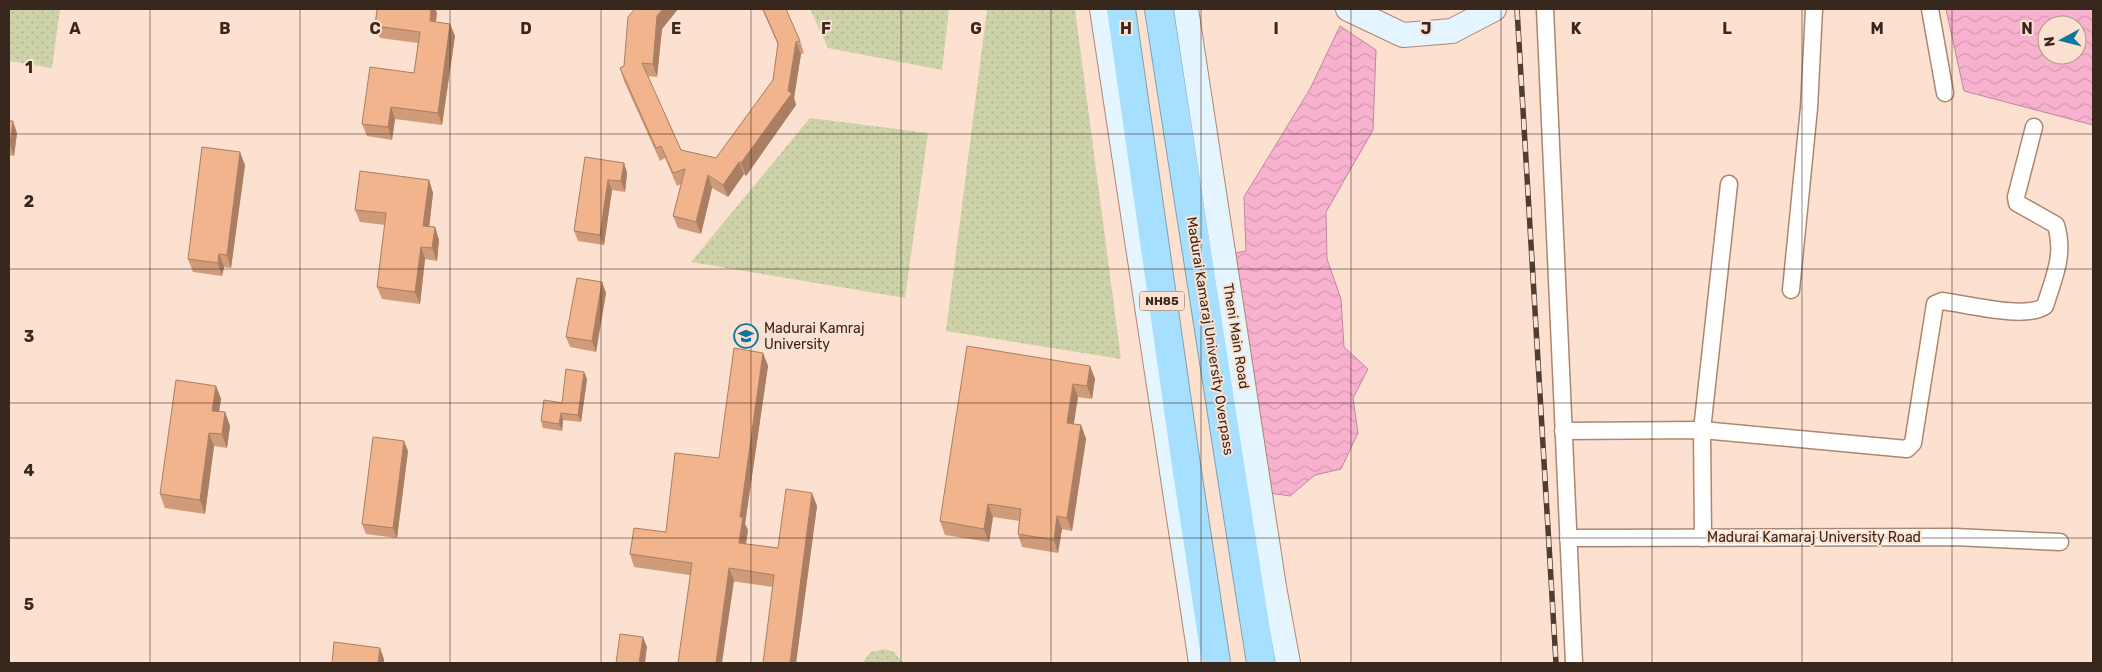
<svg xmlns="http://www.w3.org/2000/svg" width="2102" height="672" font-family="Rubik,sans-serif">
<defs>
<pattern id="green-dots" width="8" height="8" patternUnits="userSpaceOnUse" patternTransform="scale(1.25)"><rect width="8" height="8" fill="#cdd2a9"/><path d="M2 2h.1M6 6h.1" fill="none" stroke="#b1b491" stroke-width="1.8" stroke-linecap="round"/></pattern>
<pattern id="water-waves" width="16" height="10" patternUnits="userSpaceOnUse" patternTransform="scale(1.25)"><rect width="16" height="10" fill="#f8b2cf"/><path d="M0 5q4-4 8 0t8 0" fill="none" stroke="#d599b1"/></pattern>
</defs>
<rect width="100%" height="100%" fill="#fce1d0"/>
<g fill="url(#green-dots)">
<path d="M9,9H60L52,68L9,61Z"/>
<path d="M810,9H949L942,70L828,48Z"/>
<path d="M987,9H1075L1121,359L946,331Z"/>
<path d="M810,118L928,133L905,298L691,262Z"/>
<path d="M885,649L894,652L903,663H862L871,652Z"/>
</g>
<g fill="url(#water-waves)" stroke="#be8899" fill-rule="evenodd">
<path d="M1946,9H2093V125L1964,91ZM2047,25H2077V55H2047Z"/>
<path d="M1340,26L1376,50L1373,130L1326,212L1327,259L1341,299L1344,347L1368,369L1353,398L1358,433L1341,469L1315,475L1290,496L1270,493L1235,253L1246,251L1244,197L1310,89Z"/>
</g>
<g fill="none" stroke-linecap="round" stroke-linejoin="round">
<g stroke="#af866c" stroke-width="19">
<g id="street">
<path d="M1545,9L1574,663"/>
<path d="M1930,9L1945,93"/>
<path d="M1791,290L1809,108L1814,9"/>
<path d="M1563,431L1702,430L1907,449L1913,443L1935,304L1942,301C1966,304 2027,320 2045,306C2054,277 2065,255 2056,225L2017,203L2016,197L2034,127"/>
<path d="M1568,538L1955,537L2060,542"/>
<path d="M1703,538L1702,430L1729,184"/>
</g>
</g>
<g stroke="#af866c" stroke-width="26">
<g id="secondary">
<path d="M1102,9L1201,663"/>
<path d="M1186,9L1274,587L1288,663"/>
<path d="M1348,9L1403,35L1452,31L1494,9"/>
</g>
</g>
<g stroke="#809fb0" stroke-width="30">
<g id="highway">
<path d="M1121,9L1185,458L1216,663"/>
<path d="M1159,9L1261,663"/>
</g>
</g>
<use href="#street" stroke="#fff" stroke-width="16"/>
<use href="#secondary" stroke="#e5f5ff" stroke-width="24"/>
<use href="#highway" stroke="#a7dfff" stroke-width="28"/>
<g stroke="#4f3d31" stroke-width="5.5">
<path id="rail" d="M1517,9L1556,663"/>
</g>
<use href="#rail" stroke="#fce1d0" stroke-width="4" stroke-dasharray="11" stroke-linecap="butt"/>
</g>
<g fill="#cf9b79">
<path d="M377,9H435L437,13L436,22L450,24L455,36L442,125L395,119L392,140L367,136L362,124L414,73L418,43L380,38L375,26Z"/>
<path d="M635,9H678L662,29L657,77L647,76L681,150L716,158L773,80L778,45L762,9H786L800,41L804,53L801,54L794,98L796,105L746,176L744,174L728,197L712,188L701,234L678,228L673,216L681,184L677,186L665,158L660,161L624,81L620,68L624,66Z"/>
<path d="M9,121L17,133L14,156L9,155Z"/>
<path d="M585,157L624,163L627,173L625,192L612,190L604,245L578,241L574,231Z"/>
<path d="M245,165L231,268L224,267L222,276L193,272L188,259Z"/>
<path d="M429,180L433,193L429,227H435L439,240L437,261L425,259L420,304L382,299L377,287L385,225L360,222L355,210Z"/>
<path d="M602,282L606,293L596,352L570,347L566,337Z"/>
<path d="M763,353L768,366L745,524L748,530L746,544L778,548L817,506L796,663H763L773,587L634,567L630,554L666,532L719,458Z"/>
<path d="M1090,366L1095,379L1092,399L1078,397L1073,424L1081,425L1086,439L1072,531L1062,529L1058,553L1022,547L1018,534L1019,521L993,517L989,542L945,535L940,521Z"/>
<path d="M584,372L587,379L581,422L563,420L562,431L543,428L541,421L562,403Z"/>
<path d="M216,386L221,399L219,412H225L230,426L227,448L214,446L205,514L165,508L160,494Z"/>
<path d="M408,451L397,538L366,534L362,524Z"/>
</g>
<g fill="#a97e63">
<path d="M431,9H435L437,13L434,33L430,21Z"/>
<path d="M663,9H678L662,29L657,77L653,64L657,16Z"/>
<path d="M450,24L455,36L442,125L438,113Z"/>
<path d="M796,42L801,54L794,98L796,105L746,176L741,163L788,91Z"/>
<path d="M391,107L395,119L392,140L388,127Z"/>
<path d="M13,121L17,133L14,156L10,144Z"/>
<path d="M240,152L245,165L231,268L227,255Z"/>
<path d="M739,162L744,174L728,197L723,185Z"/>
<path d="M624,163L627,173L625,192L621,181Z"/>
<path d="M708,175L712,188L701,234L696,222Z"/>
<path d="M429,180L433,193L428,238L423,226Z"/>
<path d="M608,180L612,190L604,245L600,235Z"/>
<path d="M435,227L439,240L437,261L432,248Z"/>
<path d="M421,247L425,259L420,304L415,292Z"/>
<path d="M219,254L224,267L222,276L218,263Z"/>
<path d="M602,282L606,293L596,352L592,341Z"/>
<path d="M763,353L768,366L745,524L748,530L744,556L739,543L740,517Z"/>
<path d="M1090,366L1095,379L1092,399L1087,386Z"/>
<path d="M584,372L587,379L581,422L578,415Z"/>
<path d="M1073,384L1078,397L1072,436L1067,423Z"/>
<path d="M216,386L221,399L217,424L212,411Z"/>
<path d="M225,412L230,426L227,448L222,434Z"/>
<path d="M561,413L563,420L562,431L559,424Z"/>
<path d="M1081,425L1086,439L1072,531L1067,518Z"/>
<path d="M209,433L214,446L205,514L200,500Z"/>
<path d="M404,441L408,451L397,538L393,528Z"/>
<path d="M812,493L817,506L796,663H790Z"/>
<path d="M988,504L993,517L989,542L984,529Z"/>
<path d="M1057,516L1062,529L1058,553L1054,540Z"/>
<path d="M729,568L734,581L722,663H716Z"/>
<path d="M643,637L647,647L645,663H639Z"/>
<path d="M380,648L384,659V663H378Z"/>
</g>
<g fill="#f1b48d" stroke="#a97e63">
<path d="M377,9H431L430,21L450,24L438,113L391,107L388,127L362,124L370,67L414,73L420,32L375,26Z"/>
<path d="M635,9H663L657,16L653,64L642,63L681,150L716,158L773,80L778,43L763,9H786L800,41L796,42L788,91L792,93L741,163L739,162L723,185L708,175L696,222L673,216L685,169L673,173L661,146L656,148L620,68L624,66L628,17Z"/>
<path d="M9,121H13L10,144H9Z"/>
<path d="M202,147L240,152L227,255L219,254L218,263L188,259Z"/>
<path d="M585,157L624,163L621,181L608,180L600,235L574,231Z"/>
<path d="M360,171L429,180L423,226L435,227L432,248L421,247L415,292L377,287L386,213L355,210Z"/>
<path d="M577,278L602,282L592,341L566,337Z"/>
<path d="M967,346L1090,366L1087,386L1073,384L1067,423L1081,425L1067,518L1057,516L1054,540L1018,534L1021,509L988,504L984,529L940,521Z"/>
<path d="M734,348L763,353L740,517H743L739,543L778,548L786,489L812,493L790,663H763L774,575L729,568L716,663H678L692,563L630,554L634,528L666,532L675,453L719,458Z"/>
<path d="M566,369L584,372L578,415L561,413L559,424L541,421L544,400L562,403Z"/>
<path d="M176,380L216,386L212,411L225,412L222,434L209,433L200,500L160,494Z"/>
<path d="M373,437L404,441L393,528L362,524Z"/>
<path d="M620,634L643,637L639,663H616Z"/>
<path d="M334,642L380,648L378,663H332Z"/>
</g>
<path fill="none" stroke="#38271c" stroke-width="1" stroke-opacity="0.55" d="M150,9V663M300,9V663M450,9V663M601,9V663M751,9V663M901,9V663M1051,9V663M1201,9V663M1351,9V663M1501,9V663M1652,9V663M1802,9V663M1952,9V663M9,134H2093M9,269H2093M9,403H2093M9,538H2093"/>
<defs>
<g id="university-ring" transform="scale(1.25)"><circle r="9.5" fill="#fce1d0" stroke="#0b76a1" stroke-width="1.5"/><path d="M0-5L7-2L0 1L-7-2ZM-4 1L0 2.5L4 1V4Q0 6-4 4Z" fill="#0b76a1"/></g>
</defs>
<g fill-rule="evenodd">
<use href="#university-ring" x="746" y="336"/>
</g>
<g text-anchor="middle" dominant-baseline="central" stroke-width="4" stroke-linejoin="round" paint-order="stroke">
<rect fill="#fce1d0" stroke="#735f52" stroke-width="1" x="1139.5" y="291.5" width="45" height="19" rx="4"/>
<g font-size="12" font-weight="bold" fill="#38271c">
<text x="1162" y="301">NH85</text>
</g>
<g font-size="14" fill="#38271c" stroke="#fce1d0" text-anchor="start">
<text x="764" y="328">Madurai Kamraj<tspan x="764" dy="16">University</tspan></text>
</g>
<g font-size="14" fill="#38271c" stroke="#fce1d0">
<text transform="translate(1210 336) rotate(81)">Madurai Kamaraj University Overpass</text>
<text transform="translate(1236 336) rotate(81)">Theni Main Road</text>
<text x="1814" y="537">Madurai Kamaraj University Road</text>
</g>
</g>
<g font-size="16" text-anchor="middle" font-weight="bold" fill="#38271c" stroke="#fce1d0" stroke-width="4" stroke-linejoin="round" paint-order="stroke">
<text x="75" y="34">A</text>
<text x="225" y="34">B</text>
<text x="375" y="34">C</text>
<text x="526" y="34">D</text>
<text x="676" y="34">E</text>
<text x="826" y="34">F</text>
<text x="976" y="34">G</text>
<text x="1126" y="34">H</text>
<text x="1276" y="34">I</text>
<text x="1426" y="34">J</text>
<text x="1576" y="34">K</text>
<text x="1727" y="34">L</text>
<text x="1877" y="34">M</text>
<text x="2027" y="34">N</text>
<text x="29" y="73">1</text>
<text x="29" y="207">2</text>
<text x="29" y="342">3</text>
<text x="29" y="476">4</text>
<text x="29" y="610">5</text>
</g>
<rect width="2102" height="672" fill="none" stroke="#38271c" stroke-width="20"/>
<g transform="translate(2062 40) rotate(263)"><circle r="24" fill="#fce1d0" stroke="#ae9788"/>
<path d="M0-4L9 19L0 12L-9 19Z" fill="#0b76a1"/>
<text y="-8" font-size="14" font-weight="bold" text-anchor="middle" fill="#38271c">N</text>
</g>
</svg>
